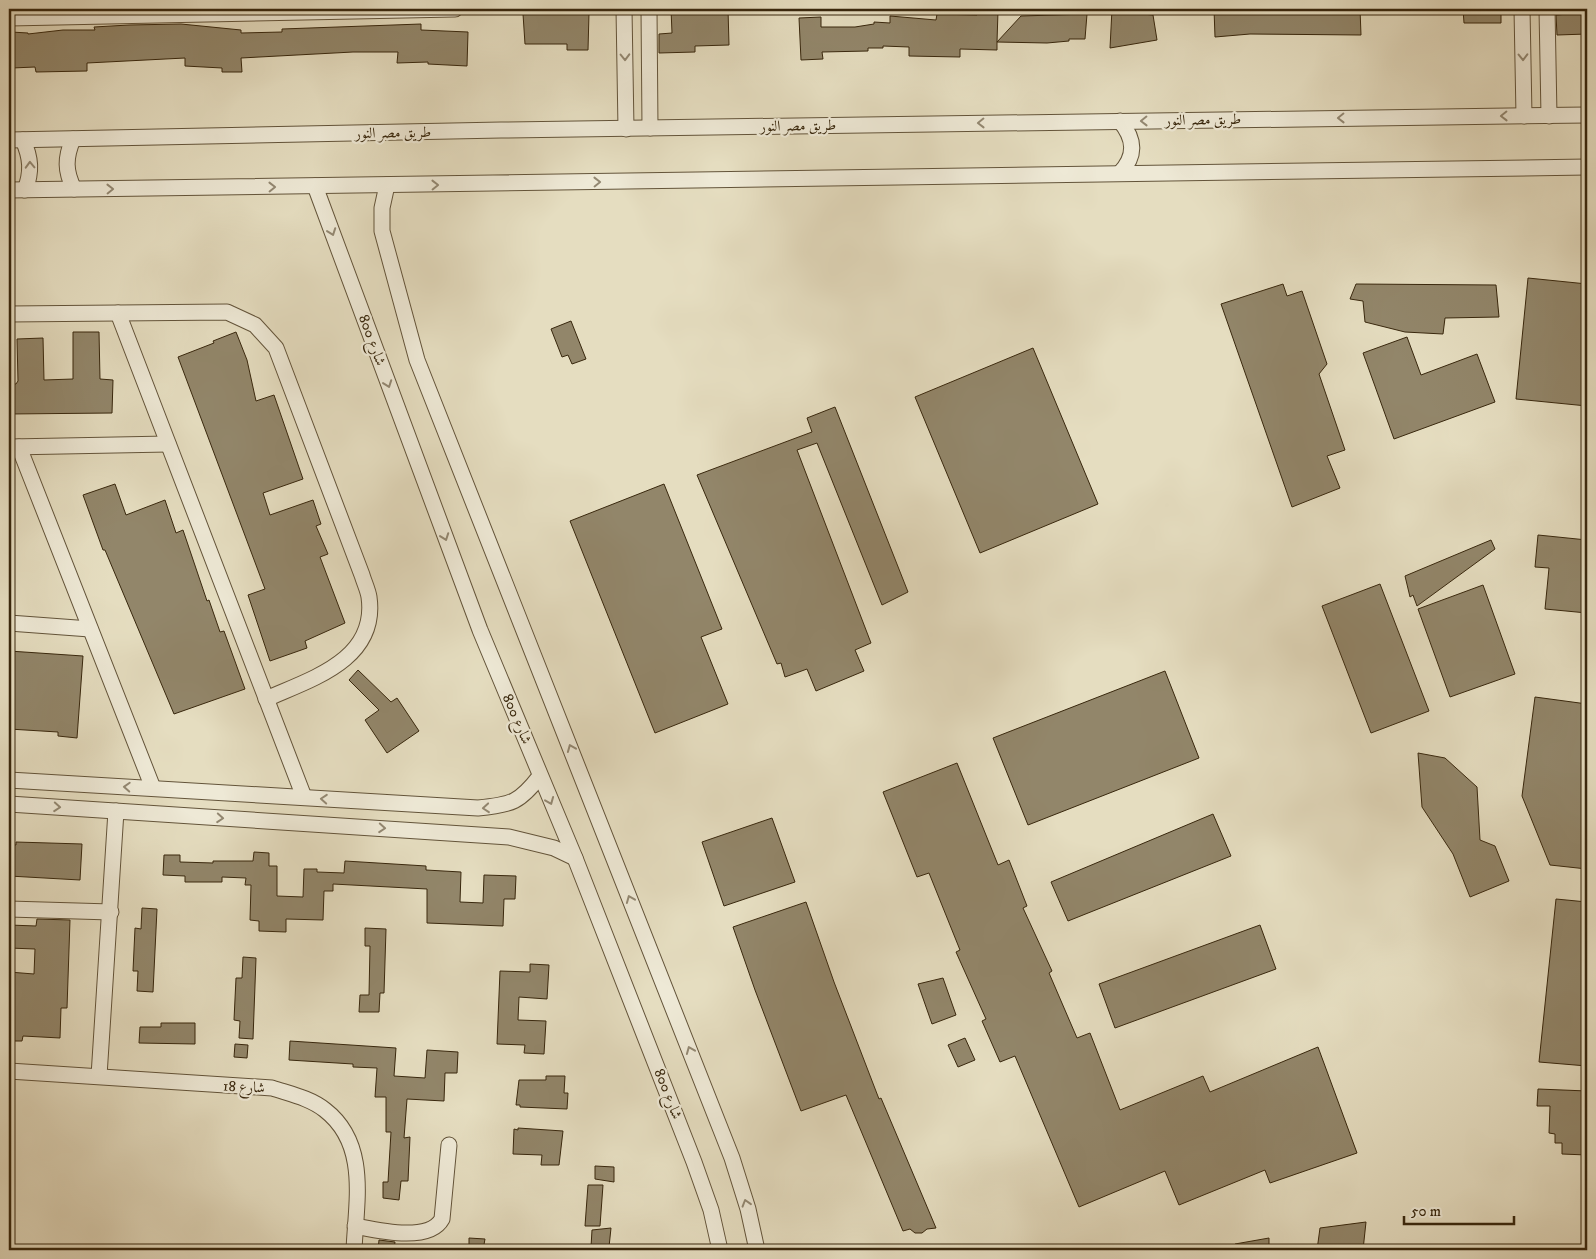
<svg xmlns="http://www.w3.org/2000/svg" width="1596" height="1259" font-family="'IM FELL DW Pica',Amiri,serif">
<rect width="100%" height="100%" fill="#e5ddc0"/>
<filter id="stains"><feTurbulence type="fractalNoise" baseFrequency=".004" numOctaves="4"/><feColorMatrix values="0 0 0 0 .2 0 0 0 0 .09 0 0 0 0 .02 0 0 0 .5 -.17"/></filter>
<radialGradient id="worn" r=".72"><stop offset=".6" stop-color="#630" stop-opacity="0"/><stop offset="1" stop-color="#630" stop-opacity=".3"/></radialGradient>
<g fill="#92866a" stroke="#38270d">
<path d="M671,9H728L729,45L695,46V52L659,53V34L672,33Z"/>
<path d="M1112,9H1132V13L1153,15L1157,40L1110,48Z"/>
<path d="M1214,9H1360L1361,35L1250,34L1215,37Z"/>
<path d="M1463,9H1501V23H1464Z"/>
<path d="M1569,9H1583V12H1587V34L1557,35L1556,15L1569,14Z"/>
<path d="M977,11H998L997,42L1021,16L1087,14L1085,39H1069V41L1047,43L997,42V50L960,49V57L909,56V47L883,46V48H868V51L822,52L823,59L801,60L799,18L821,17V27H855L874,24V22L890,23V16L936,20L937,14L977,15Z"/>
<path d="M550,13H589L588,50H567V44H525L523,14Z"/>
<path d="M181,24L241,30V33L282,32V29L421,24V30L468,32L467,66L428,64V62L397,63L398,52H353L241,58L242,72H222V68L185,66V58L87,63V71L36,72L35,67L12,68L11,32L28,33V34L63,30H95L94,27L129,25Z"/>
<path d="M1528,278L1587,284V406L1516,399Z"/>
<path d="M1283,284L1287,296L1302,291L1327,364L1319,374L1345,450L1327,456L1340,488L1292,507L1221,304Z"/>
<path d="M1356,284L1496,285L1499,317L1445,318L1443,334L1405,332L1365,322L1363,301L1350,299Z"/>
<path d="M571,321L586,359L572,364L568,355L562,357L551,329Z"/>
<path d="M73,332H99L100,379L113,380L112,413L9,414V384H16L18,381L17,339L43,338L44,380L73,379Z"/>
<path d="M236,332L247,360L256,401L274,395L303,479L263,493L270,515L313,500L321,524L316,526L328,554L320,557L345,623L305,641L307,648L270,661L248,595L265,589L178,357L214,343L213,341Z"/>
<path d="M1407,337L1421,375L1477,354L1495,402L1394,439L1363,353Z"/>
<path d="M1033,348L1098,504L980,553L915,397Z"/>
<path d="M835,407L908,592L882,605L817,443L797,450L871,643L855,650L864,671L816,691L807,669L785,677L781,663L777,664L697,475L812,432L807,418Z"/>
<path d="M115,484L126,515L165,500L176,533L183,530L207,601L209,600L220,632L224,631L245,689L174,714L105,550H103L83,495Z"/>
<path d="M664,484L722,629L701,637L728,704L655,733L570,521Z"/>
<path d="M1538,535L1587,540V613L1545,609L1549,568L1535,567Z"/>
<path d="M1491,540L1495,549L1417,606L1413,595L1410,597L1405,576Z"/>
<path d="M1380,584L1429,711L1371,733L1322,606Z"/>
<path d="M1483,585L1515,674L1450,697L1418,609Z"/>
<path d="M9,651L83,656L77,738L58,736V732L9,729Z"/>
<path d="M358,670L391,702L397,698L419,731L387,753L365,720L379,710L349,680Z"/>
<path d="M1165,671L1199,758L1028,825L993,738Z"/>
<path d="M1535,697L1587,704V869L1550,865L1522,796Z"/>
<path d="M1418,753L1445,758L1477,787L1480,840L1495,846L1509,881L1470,897L1453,854L1422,807Z"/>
<path d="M957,763L998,865L1009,860L1027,906L1023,908L1052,971L1049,973L1077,1038L1090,1033L1120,1110L1203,1076L1210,1092L1318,1047L1357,1153L1270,1183L1265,1170L1179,1205L1165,1171L1079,1207L1015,1056L1000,1062L982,1021L986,1019L956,952L960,950L929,873L917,877L883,792Z"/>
<path d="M1213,814L1231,856L1068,921L1051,882Z"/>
<path d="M772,818L795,882L724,906L702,842Z"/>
<path d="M16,842L82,844L80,880L9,876V844L16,845Z"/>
<path d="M254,852L269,853V866H277V896L303,897L304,869H317V872L344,873L345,861L426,866V870L461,872L460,902L483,903L484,875L516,876L515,899H504L503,926L427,923V889L333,884V891H324L323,920L286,919V932L259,931V921L250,920L251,885H245L246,878L222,877V882H185V876L163,875L164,855H180V862L213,863V861H253Z"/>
<path d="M1556,899L1587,902V1066L1539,1062Z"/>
<path d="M806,902L834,982L879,1099L881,1098L936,1228L927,1229L922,1233H915L910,1229L903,1231L846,1095L801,1111L755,990L733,927Z"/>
<path d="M142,908L157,909L153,992L137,991L138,971H133L135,928L141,929Z"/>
<path d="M37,919L70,920L67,1008H61L60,1038L23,1036L22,1041H9V972L34,974L35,949L9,948V925L36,926Z"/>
<path d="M1260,925L1276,969L1115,1028L1099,984Z"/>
<path d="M365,928L386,929L384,993H380L379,1012H359L360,995H369L370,946H365Z"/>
<path d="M243,957L256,958L253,1039L239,1038L240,1021L234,1020L236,978H242Z"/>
<path d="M530,964L549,965L547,999L519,997L518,1020L546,1021L544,1054L524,1053L525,1045L497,1044L500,971L530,972Z"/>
<path d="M943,978L956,1015L932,1024L918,984Z"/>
<path d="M161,1023H195V1044L139,1043L140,1027H161Z"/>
<path d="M965,1038L975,1060L958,1067L948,1045Z"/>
<path d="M290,1041L396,1048L394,1076L425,1078L427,1050L458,1052L457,1073H445L444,1101L407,1099L404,1138L410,1137L408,1181H401L399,1200L383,1198V1182H388L391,1132H386V1097H375L377,1068L353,1067V1064L289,1060Z"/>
<path d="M235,1044L248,1045L247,1058L234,1057Z"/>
<path d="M546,1076H565L564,1093H568L567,1109L520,1107V1105H516L519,1080H546Z"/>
<path d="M1538,1089L1587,1091V1155L1562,1154V1143H1555V1134L1549,1133L1550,1106H1537Z"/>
<path d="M518,1128L563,1131L559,1165H541L542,1155L513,1154L514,1129L518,1130Z"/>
<path d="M595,1166L614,1167V1182L595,1179Z"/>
<path d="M588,1185H603L600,1226H585Z"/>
<path d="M1366,1222L1363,1250H1317L1320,1228Z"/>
<path d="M611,1228L609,1247H591L592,1230Z"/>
<path d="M469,1238L485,1239L483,1250H469Z"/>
<path d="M1269,1238V1250H1235V1244Z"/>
<path d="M379,1240L395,1242L394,1250H378Z"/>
</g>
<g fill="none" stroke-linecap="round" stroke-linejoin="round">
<g stroke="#63543a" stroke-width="17">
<g id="minor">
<path d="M624,9L626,129"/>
<path d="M649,9L650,128"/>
<path d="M1522,9L1524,116"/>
<path d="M1547,9L1549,116"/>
<path d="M9,18L455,9"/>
<path d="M1120,121C1135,139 1136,156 1120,173"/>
<path d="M73,139C65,158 65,171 74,189"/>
<path d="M9,140L501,130L1587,115"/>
<path d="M23,140C31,158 32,172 25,190"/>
<path d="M387,185L382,208V231L417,360L732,1158L748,1209L757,1250"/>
<path d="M315,186L480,630L575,858L694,1162L711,1210L720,1250"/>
<path d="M9,190L1587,167"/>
<path d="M118,313L304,797"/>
<path d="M9,314L227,312L255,325L276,348L362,575C364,582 368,590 369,597C378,660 311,679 266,699"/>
<path d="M10,447L168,444"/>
<path d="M19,447L153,788"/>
<path d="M9,623L90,629"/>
<path d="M9,780L478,808C512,805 520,802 540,776"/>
<path d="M9,804L509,837L554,848L575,858"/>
<path d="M9,909L111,912"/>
<path d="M9,1071L272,1088C290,1094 310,1098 325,1110C369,1144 356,1202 354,1250"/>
<path d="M99,1076L116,811"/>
<path d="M355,1226C376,1230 429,1243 442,1219L449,1145"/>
</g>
</g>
<use href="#minor" stroke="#eee9d6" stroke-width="15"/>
</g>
<defs><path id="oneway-chevron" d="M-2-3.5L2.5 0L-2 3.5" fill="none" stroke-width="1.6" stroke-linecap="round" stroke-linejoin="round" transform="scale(1.25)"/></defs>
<g stroke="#938872">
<use href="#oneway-chevron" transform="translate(625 57) rotate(89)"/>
<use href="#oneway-chevron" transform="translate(1523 57) rotate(89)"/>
<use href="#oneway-chevron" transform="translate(1504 116) rotate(179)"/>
<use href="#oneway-chevron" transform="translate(1341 118) rotate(179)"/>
<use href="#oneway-chevron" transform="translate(1144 121) rotate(179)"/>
<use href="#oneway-chevron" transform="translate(981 123) rotate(179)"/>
<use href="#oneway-chevron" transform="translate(30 165) rotate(-92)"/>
<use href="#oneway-chevron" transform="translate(597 182) rotate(-1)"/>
<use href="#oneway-chevron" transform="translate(435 185) rotate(-1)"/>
<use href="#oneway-chevron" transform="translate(272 187) rotate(-1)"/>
<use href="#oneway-chevron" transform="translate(110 189) rotate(-1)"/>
<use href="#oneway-chevron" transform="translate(332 232) rotate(70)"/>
<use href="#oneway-chevron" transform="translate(388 384) rotate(70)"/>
<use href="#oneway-chevron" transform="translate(445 537) rotate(70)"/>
<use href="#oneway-chevron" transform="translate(571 748) rotate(-112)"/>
<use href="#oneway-chevron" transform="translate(127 787) rotate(-177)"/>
<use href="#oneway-chevron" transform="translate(324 799) rotate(-176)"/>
<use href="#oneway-chevron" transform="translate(550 801) rotate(68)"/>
<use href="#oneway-chevron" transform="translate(57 807) rotate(4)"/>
<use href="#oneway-chevron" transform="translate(486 808) rotate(175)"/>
<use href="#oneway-chevron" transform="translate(220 818) rotate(4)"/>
<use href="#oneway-chevron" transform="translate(382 828) rotate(4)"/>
<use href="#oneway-chevron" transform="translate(630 899) rotate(-112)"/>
<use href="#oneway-chevron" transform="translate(690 1050) rotate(-112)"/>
<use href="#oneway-chevron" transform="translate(746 1203) rotate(-107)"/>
</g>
<g text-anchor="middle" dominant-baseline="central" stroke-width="4.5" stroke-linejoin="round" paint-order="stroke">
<g font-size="15" fill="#38270d" stroke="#eee9d6">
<text transform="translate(1203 120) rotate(-1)">طريق مصر النور</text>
<text transform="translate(798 126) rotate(-1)">طريق مصر النور</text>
<text transform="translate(393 133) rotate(-1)">طريق مصر النور</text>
<text transform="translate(372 340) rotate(70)">شارع 800</text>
<text transform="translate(517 719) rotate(67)">شارع 800</text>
<text transform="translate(244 1087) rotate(3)">شارع 18</text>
<text transform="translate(668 1094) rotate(69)">شارع 800</text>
</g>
</g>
<rect width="1596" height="1259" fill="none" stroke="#e5ddc0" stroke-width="30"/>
<rect x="10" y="10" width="1576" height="1239" fill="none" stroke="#38270d" stroke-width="2.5"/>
<rect x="15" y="15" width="1566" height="1229" fill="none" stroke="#38270d"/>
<path d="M1404 1216v8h110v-8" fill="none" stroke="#38270d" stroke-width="2.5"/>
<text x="1411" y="1216" font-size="15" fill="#38270d" stroke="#eee9d6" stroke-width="4" paint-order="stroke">50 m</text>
<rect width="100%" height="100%" filter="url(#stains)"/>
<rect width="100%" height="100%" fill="url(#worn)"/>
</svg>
